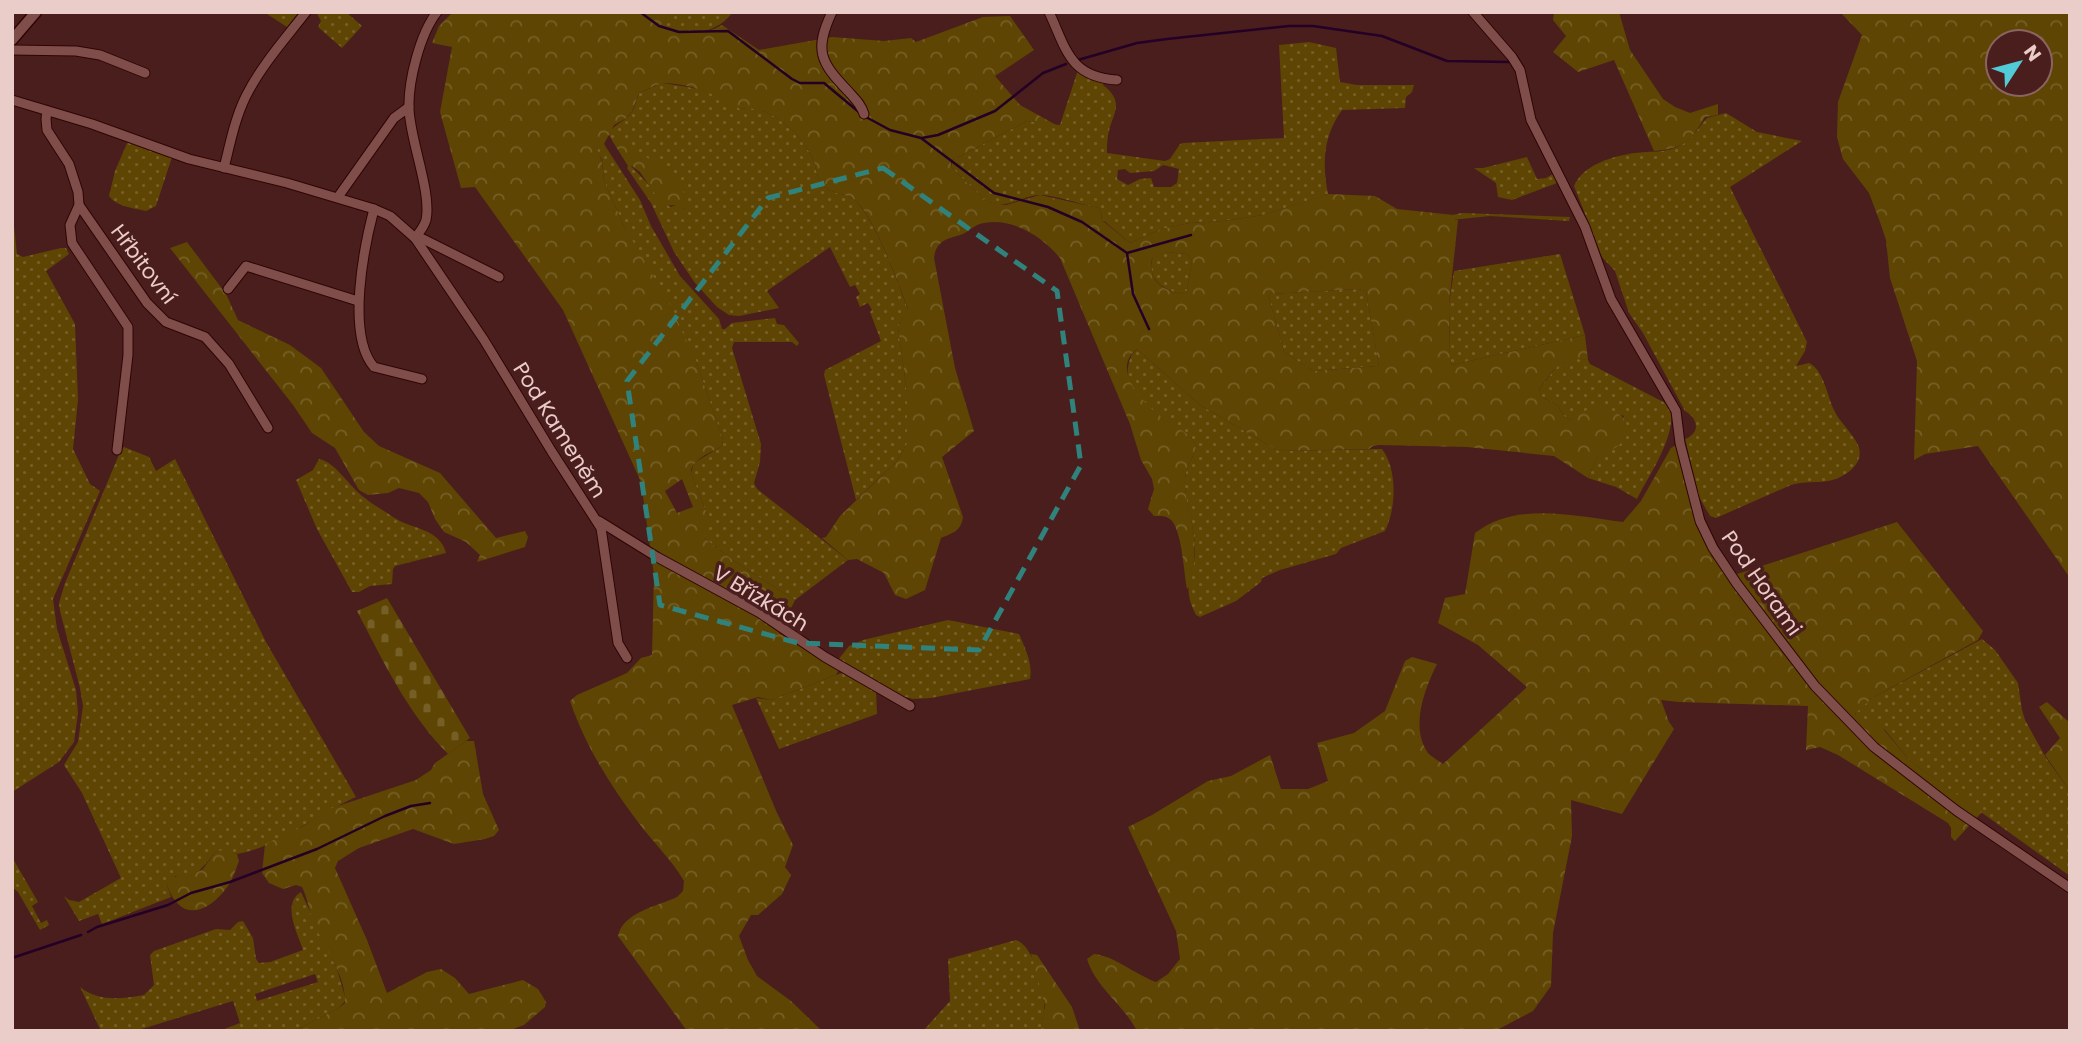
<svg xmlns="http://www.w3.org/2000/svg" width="2082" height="1043" font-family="Poppins,sans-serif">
<defs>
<pattern id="grass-dots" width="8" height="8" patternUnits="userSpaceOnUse" patternTransform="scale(1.75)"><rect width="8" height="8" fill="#5e4503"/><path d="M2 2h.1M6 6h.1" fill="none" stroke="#755f26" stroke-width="1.8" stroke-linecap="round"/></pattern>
<pattern id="forest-crowns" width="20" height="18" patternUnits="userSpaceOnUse" patternTransform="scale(1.75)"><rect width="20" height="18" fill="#5e4503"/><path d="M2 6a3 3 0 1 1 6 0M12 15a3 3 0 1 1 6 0" fill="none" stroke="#755f26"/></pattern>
<pattern id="cemetery-stones" width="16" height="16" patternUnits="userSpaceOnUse" patternTransform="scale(1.75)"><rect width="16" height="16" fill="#5e4503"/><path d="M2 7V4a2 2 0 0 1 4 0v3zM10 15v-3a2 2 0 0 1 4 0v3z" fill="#755f26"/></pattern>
</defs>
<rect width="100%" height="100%" fill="#4a1e1c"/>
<g fill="url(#grass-dots)" fill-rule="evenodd">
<path d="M264,12H299L287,27Z"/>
<path d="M316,12H346L362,26L342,48L318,27L321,21Z"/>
<path d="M670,12H733C715,36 685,37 659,26Z"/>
<path d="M1309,42L1336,48L1340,82L1357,85H1414L1412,92L1406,97L1405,108L1342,110C1323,136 1322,164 1328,194L1320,197L1263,215L1224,221L1190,223L1161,229L1130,243L1103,220L1099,208C1082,205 1054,194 1038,195C1019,197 1005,211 985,200L951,167L953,160L1027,121L1060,125L1078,70L1104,82L1103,85C1127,104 1111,114 1108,136C1107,141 1107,148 1107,153L1165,161L1170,159L1180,144L1183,143L1284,138L1279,45ZM1163,165L1179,169L1177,183L1171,187H1154L1151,178L1140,179L1128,185L1117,179L1118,170L1125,169L1130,173L1154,171Z"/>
<path d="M662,83C688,87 720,90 740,109C768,102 801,134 812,157C816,165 816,175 821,182C829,196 846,191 857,202C875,221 899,284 908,310L898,327L907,393V444L897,461L856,500L824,375L825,370L881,341L870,312L872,310L868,303L860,307L856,297L860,294L855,285L850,287L830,247L767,291L779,308L739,316L729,315L717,307L695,283L674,252L651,203L627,168L628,166H631L670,207L676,205L685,209L618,142H613L608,133C615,124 626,121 632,112C635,107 637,99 639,93Z"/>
<path d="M1726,113L1757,132L1802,141L1730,187L1807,342L1805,351L1796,366L1809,363C1824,370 1827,396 1834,410C1840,423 1852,432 1858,445C1866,463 1845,478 1828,481C1816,483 1804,481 1791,485L1716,518L1710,516L1699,497L1685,439C1701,433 1698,418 1685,411L1643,333L1629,313L1615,271L1602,257L1574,186C1583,164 1614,156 1635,153C1649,151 1667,153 1679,146C1692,140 1698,128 1707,118Z"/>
<path d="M128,141L172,157L156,206L146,211C134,208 117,207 109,196L115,171Z"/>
<path d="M602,143L604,144L640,200L651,226L680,276L719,319L722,329H725L732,323L775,318L777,324L784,325L799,343L797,346L792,342H734L732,348L761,444L760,462L754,483L757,489L848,560L795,600L737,563L704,538L708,517L691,473L694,463L722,446L723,440L696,361L624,226L604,181L602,160L596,149Z"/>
<path d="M1527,157L1537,179L1546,178L1553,174L1557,183L1512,200L1498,197L1496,183L1474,168H1483Z"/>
<path d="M12,208L17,254L23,257L61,248H66L69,254L46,271L75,324L78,400L73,449L90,484L100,491L53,599L57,629L76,690L78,713L74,742L59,762L12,792Z"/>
<path d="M1462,213L1570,217L1569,221L1490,216L1451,220L1452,215Z"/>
<path d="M1168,252L1187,254L1192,260L1187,291L1180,294C1161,289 1146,278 1153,256Z"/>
<path d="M1560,254L1585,335L1452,365L1450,361L1449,304L1454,271Z"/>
<path d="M1358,289L1366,291L1379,366L1313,371L1284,352L1268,294Z"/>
<path d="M1137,349L1200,405L1279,451L1382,449C1398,470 1396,509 1385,531L1341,548L1336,554L1280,570L1262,578L1261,582L1236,601L1200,617L1196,615C1181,586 1193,580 1195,552C1196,527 1184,504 1185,480C1185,469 1192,459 1196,449C1195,445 1195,442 1192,439C1187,433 1176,428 1169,423C1154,413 1124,389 1128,368C1129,360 1131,354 1137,349Z"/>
<path d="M1573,358L1588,360L1590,364L1671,406C1676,438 1651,471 1637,499L1616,487L1588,478L1598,456L1624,416C1609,410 1585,411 1571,420L1565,417L1557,405L1541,396L1539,389L1558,365Z"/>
<path d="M124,447L149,457L156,471L175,459L266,642L356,797C320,813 280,845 242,853C233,856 227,849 215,852C206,864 193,883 175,876L167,885L171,897L102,924L98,914L79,921L64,896L69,900L79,902L121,878L82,793L64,765L78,742L83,706L80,688L60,611L59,603L65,583L121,450Z"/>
<path d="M319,459C336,462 350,488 365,498C373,505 383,510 393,517C410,529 440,528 446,553L395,566L393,569L392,584L370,586L359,592H352L317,529L296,480L313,470Z"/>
<path d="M948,620L1019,634C1025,648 1033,664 1030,679L931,698L913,699L898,695L838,660L849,646L863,640Z"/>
<path d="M1982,639L1995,650L2018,683L2022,710L2025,720L2046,758L2070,791V876L1910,761L1885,730L1871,721H1860L1855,716L1857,710L1872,698Z"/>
<path d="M844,672L876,692L877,714L779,749L756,698L771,700Z"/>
<path d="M12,857L38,902L32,906L41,923L47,920L49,925L40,930L18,892L12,887Z"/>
<path d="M301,892L337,969L346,1000L339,1008L294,1031H219L240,1023L233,1001L135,1031H101L80,987C98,1002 122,999 144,995L154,985L150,955L154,951L216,929L230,930L238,922L243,921L253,938L256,959L259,963L270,962L303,950C298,934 281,904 301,892ZM315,974L318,982L257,1001L255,994Z"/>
<path d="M1016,940C1034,946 1042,986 1044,1003C1045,1012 1042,1022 1040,1031H923L950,1001L948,959Z"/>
</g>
<g fill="url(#forest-crowns)" fill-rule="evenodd">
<path d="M453,12H670L660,26C679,34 704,36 722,25L759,50L832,37L884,41L911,38L916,42L983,17L1010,16L1034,50L995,76L1020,105L1058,126L1027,121L951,161V167L985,200L992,203L1006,205L1040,195L1099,208L1103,221L1130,243L1161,229L1190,223L1224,221L1263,215L1328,194L1375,196L1397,209L1454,215L1451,219L1458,220L1449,304L1450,361L1452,365L1585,335L1588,360C1560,356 1555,369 1539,389L1541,396L1557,405L1565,417L1571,420C1577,416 1584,410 1591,409C1611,404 1639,420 1622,442C1617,449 1605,452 1598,456L1588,478L1554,456L1467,447L1379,445L1373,446L1369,449L1279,451L1200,405L1137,349C1109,370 1146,406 1165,420C1173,426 1186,431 1192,439C1195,442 1195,445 1196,449C1192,459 1185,469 1185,480C1184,497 1191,514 1193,530C1197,548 1193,567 1191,585L1187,589C1184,574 1182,528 1170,519C1165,515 1159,516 1154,516L1148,509L1154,489L1152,479L1141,460L1130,424L1060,258C1043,237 1012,217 984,223C974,224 968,233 960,235C945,239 936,242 934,258L955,368L974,431L942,457L963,517C961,531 953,533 941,538L925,590L906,599L895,595L884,573L857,559L848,560L822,538L826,537L840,516L897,461L907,444V393L898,327L908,309C899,284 875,220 857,202C846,191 829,196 821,182C816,175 816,165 812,157C801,134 767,102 740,109C727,97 677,79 660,84C653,86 646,90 639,93L632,112L625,119L614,125L604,144L597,148L602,162L604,181L624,226L670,305L696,361L723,440L722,446C711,453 691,459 691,473L708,517L709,524L704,538L737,563L795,600L779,633L839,669L836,675L771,700L758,697L732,705L777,813L793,845L785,867L791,875L782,894L758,915H751L739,936L748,960L757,976L791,1001L822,1031H687L618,936C623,912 658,906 677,897L683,891L684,881C672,860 653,842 638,822C610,785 585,745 570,701L577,695L627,673L641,658L652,655L654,575L641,482L563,310L475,187L461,188L440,112L452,47L432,43L439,26ZM1168,252L1187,254L1192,260L1187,291L1180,294C1161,289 1148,280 1152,258ZM1358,289L1366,291L1379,366L1313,371L1284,352L1268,294ZM682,479L693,507L677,513L665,491Z"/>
<path d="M1554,12H1619L1630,50L1663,99L1675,107L1690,113L1718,104V115L1705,117C1690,142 1685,148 1654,151L1614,60L1578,72L1553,52L1566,36L1553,20Z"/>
<path d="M1840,12H2070V578L1978,446L1925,454L1914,460L1917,361L1890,278L1886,240L1880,222L1869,193L1843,159L1837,137L1838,102L1862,35ZM2040,42V84H1998V42Z"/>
<path d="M618,141C644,156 680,172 688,204L681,212L676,205L663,206L640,172L632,166H628L613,142Z"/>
<path d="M187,242L226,294L238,320L290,345L321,368L364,432L379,446L440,473L496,538L525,531L528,537L525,547L477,562L480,555L466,542L444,532L435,519L428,502L419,493L399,488L388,493L368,495L359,490L335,448L312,433L293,405L170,248Z"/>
<path d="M1676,445L1679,448L1689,497L1712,557L1737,574L1897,522L1983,631L1978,640L1872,698L1855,714L1860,721H1871L1880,725L1910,761L1982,812L1955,841L1951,837V828L1948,823L1838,755L1820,747L1806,750L1808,706L1679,702L1661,700L1669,722L1674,729L1622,814L1571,800L1572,836L1553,933L1551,986L1533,1011L1495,1031H1137C1123,1004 1096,988 1087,959L1094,954C1115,956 1134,974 1156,982L1168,974L1180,959L1176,931L1128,827L1152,815L1208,781L1231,776L1270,755L1281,789H1308L1328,781L1317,743L1354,733L1385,711L1405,661L1412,657L1437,664C1425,688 1411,724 1426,750C1429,756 1438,760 1443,764L1527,687L1478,645L1438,623L1445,598L1465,594L1475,533C1517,501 1574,516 1623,522L1641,501L1671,448Z"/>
<path d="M2047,702L2070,723V791L2045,755L2060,738L2039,707Z"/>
<path d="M466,741H474L483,794L499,830L494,836L485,839L454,844L413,829L359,848L338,861L335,868L367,940L387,993L427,972L441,969L455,978L469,994L523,980L538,989L546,1002L545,1007L524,1025L507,1031H294L339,1008L345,1003C346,975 325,949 314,924C309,912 308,899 302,887L296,885L283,889L269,883L262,873L265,844L302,827L332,808L416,780L431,770L435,763Z"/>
<path d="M223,850L237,854L239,861C236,869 233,879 228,886C208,914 180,923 167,885L171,877L190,876L203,869L215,852Z"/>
<path d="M1031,954L1037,955L1072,1007L1080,1031H1040L1045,1006Z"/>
</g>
<path fill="url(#cemetery-stones)" d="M387,598L470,738L448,754C408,714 383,661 357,611Z"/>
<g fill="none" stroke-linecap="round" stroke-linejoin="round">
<g stroke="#240027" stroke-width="2.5">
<path d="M640,12L659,26L679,32L728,31L792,79L800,83H824L860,113"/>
<path d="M1078,60L1137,43L1167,39L1289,26H1313L1382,36L1447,61L1510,62"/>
<path d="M866,117L890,130L921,138L994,193L1048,207L1082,222L1127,253L1133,294L1149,329"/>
<path d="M922,138L938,135L995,111L1043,73L1066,64"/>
<path d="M1127,253L1191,235"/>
<path d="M88,932L97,927L168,905L191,893L230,882L317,849L385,816L411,806L430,803"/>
<path d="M12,958L81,935"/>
</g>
<g stroke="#2e0505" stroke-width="11">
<g id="minor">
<path d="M437,12C420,34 408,81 409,109C410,140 432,193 426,220C424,227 419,233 415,238L423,239L499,277"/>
<path d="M832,12C814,50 820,62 848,91C855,99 861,104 864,114"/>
<path d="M1049,12C1066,48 1069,77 1117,80"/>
<path d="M1473,12L1512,57L1520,70L1531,120L1585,227L1611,299L1676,411L1680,443L1700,521L1713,548L1737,584L1815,686L1874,747L1957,811L2070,888"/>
<path d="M12,50L76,51L100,55L145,73"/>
<path d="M12,100L92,124L189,159L287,183L374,209L390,216L415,238L484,340L552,452L601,528L618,643L627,658"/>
<path d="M47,111L46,119L47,130L69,164L78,192L79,205L70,225L72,243L128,327V355L117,450"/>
<path d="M224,168C230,144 235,118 246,96C261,66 285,39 306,12"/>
<path d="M338,197L394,118L409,107"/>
<path d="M79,205L147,303L166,322L205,337L229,364L268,428"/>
<path d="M374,209C364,247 346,335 374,367L422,379"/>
<path d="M228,289L246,266L358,301"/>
<path d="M599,521L657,557L760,613L825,657L910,706"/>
</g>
</g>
<g stroke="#2e0505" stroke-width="13">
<path id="tertiary" d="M12,40L36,12"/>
</g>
<use href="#minor" stroke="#804e4a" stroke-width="9"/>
<use href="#tertiary" stroke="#804e4a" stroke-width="10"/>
</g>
<path fill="none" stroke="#30837c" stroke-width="5" stroke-dasharray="14 9" stroke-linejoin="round" d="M883,168L1057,291L1081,465L979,650L798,643L660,605L627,381L768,198Z"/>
<g text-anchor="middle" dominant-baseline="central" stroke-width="7" stroke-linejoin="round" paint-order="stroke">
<g font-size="21" fill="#eaccc9" stroke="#4a1e1c">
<text transform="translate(144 264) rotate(53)">Hřbitovní</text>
<text transform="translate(560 430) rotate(58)">Pod Kameněm</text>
<text transform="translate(1762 583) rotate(55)">Pod Horami</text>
<text transform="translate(761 598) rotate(31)">V Břízkách</text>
</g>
</g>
<rect width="2082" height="1043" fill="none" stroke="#eaccc9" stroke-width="28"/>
<g transform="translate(2019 63) rotate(54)"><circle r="33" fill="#4a1e1c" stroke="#8a6461" stroke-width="2"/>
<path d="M0-5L12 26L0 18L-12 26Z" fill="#52cbd8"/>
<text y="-10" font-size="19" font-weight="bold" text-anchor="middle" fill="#eaccc9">N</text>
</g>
</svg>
